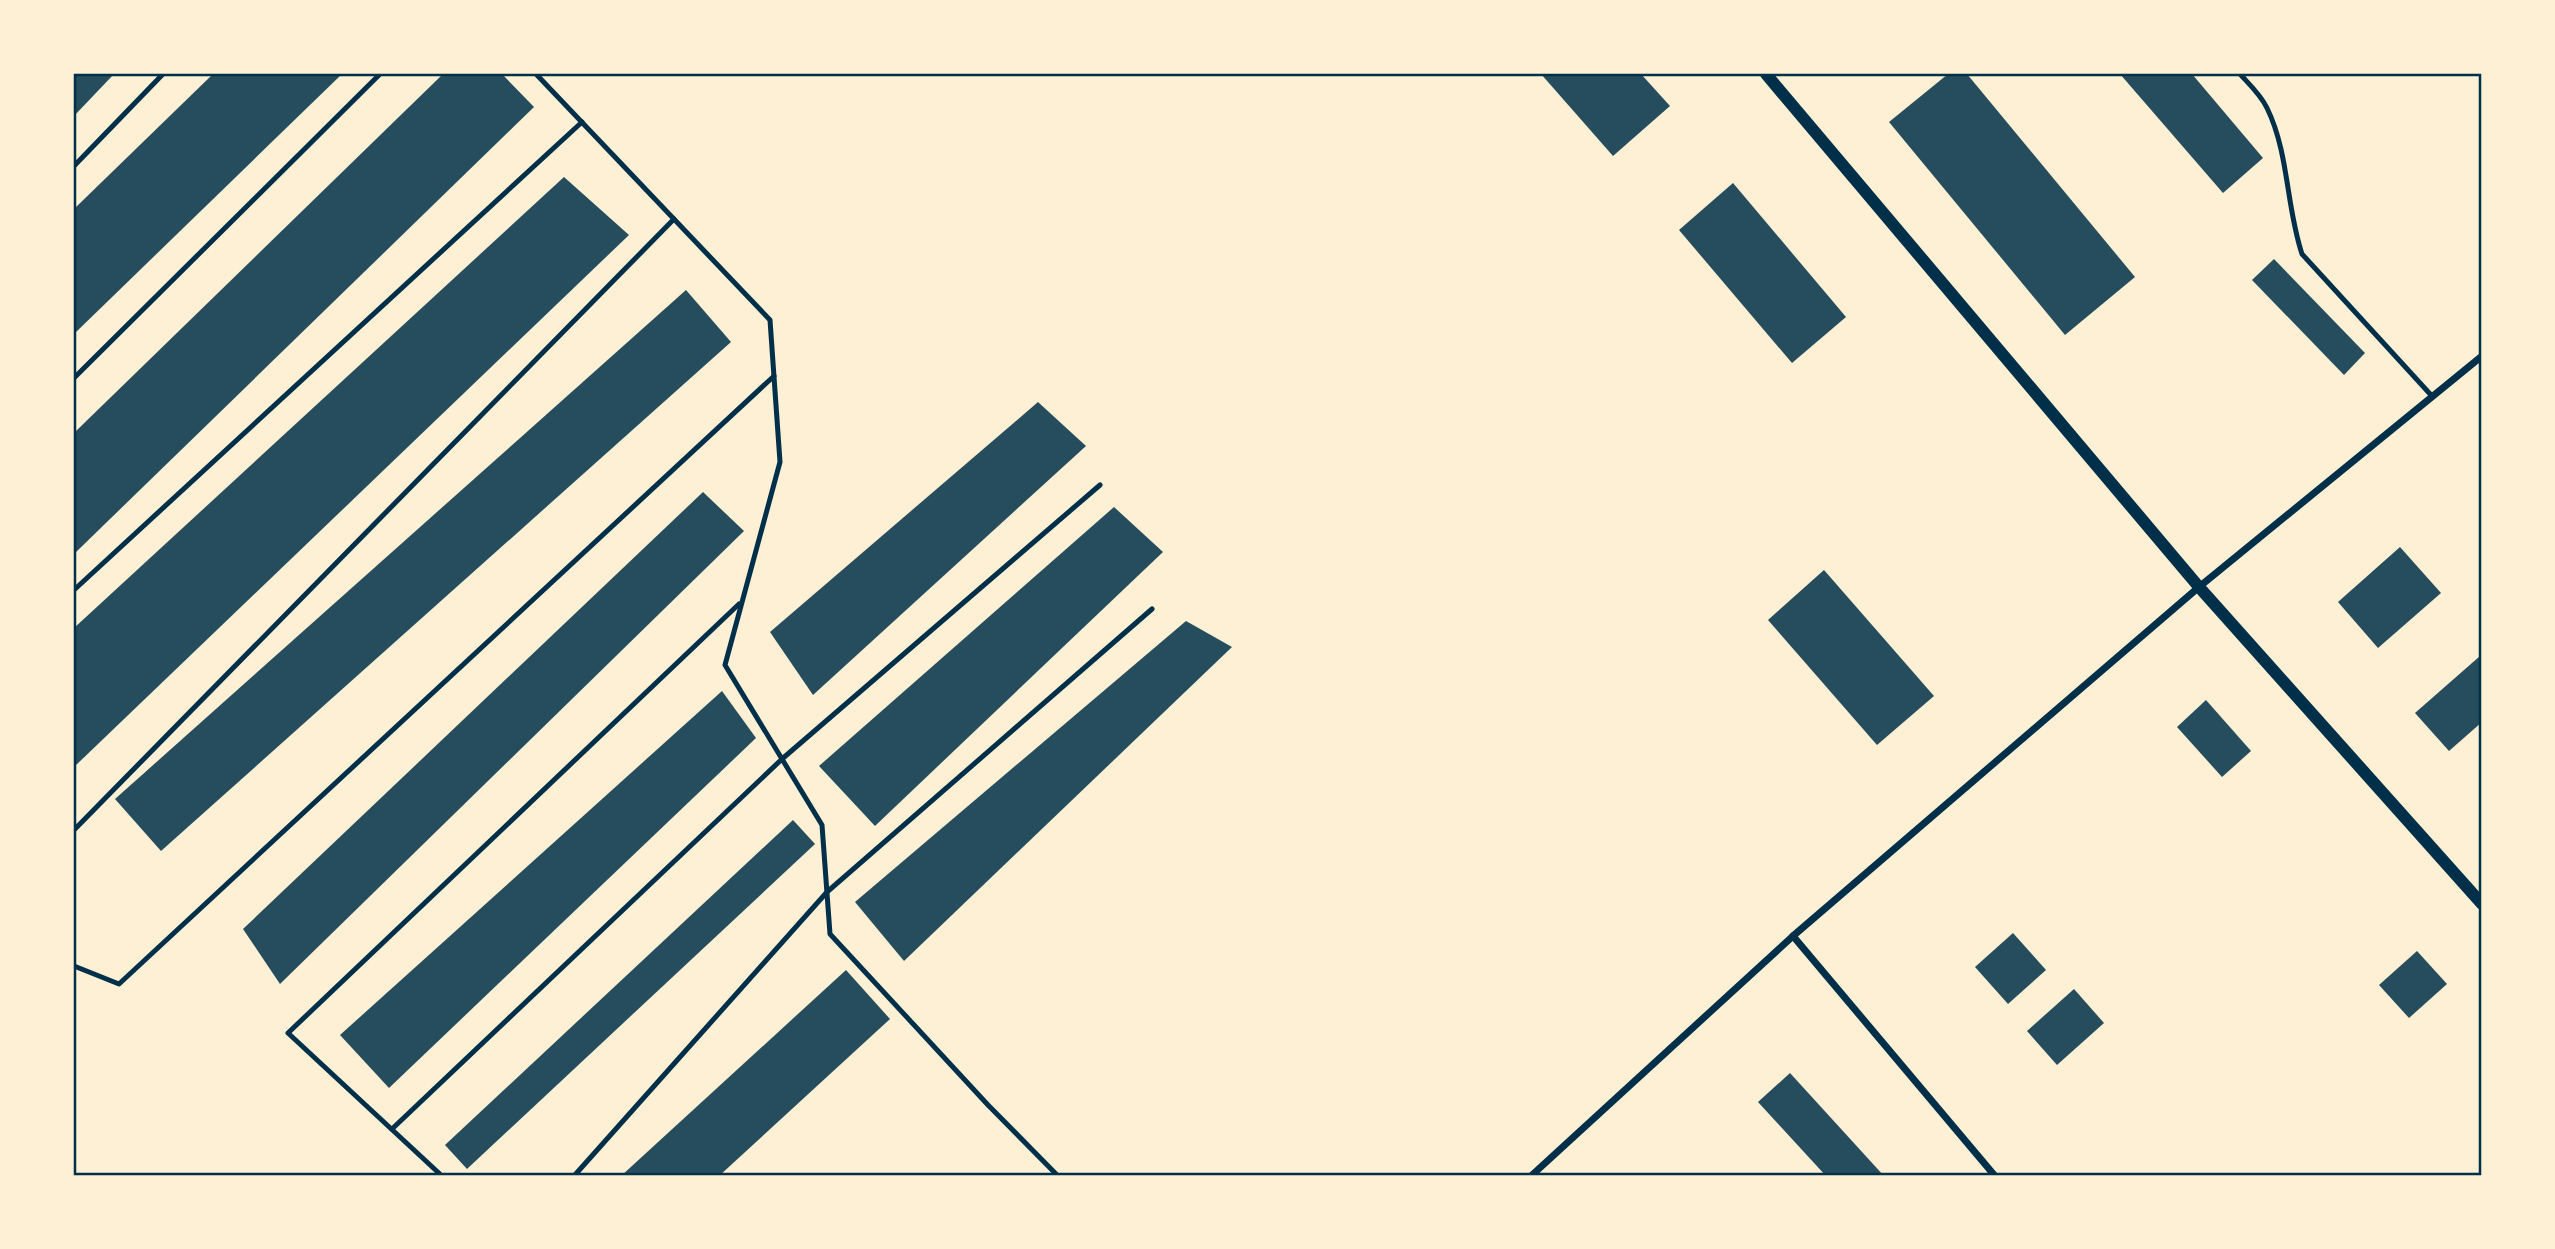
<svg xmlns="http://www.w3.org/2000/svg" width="2555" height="1249" font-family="Barlow,sans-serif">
<rect width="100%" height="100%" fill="#fdf0d5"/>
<g fill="#264d5e">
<path d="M74,74H114L74,116Z"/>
<path d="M213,74H342L74,334V209Z"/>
<path d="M443,74H502L534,107L74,554V433Z"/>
<path d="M1541,74H1641L1670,106L1613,156Z"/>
<path d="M1948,74H1967L2135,277L2065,335L1889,122Z"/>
<path d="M2120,74H2192L2263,158L2223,193Z"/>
<path d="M564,177L629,235L74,767V628Z"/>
<path d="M1733,183L1846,317L1792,363L1679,230Z"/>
<path d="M2274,259L2365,353L2344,375L2252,280Z"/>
<path d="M686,290L731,342L161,851L115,799Z"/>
<path d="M1038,402L1086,446L813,695L770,632Z"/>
<path d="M703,492L744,531L280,984L243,929Z"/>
<path d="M1114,507L1163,552L875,826L819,766Z"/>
<path d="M2400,547L2441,593L2378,648L2338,602Z"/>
<path d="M1824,570L1934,696L1877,745L1768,620Z"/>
<path d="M1186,621L1232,647L904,961L855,902Z"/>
<path d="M2480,656L2482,722L2449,751L2415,713Z"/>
<path d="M722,691L756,738L389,1088L340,1035Z"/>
<path d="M2206,700L2251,751L2222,777L2177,727Z"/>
<path d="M793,820L815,844L467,1169L445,1145Z"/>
<path d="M2013,933L2046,970L2008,1004L1975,967Z"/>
<path d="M2417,951L2447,984L2409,1018L2379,985Z"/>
<path d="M846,970L890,1019L719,1176H621Z"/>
<path d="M2074,989L2104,1023L2057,1065L2027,1031Z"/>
<path d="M1790,1073L1884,1176H1826L1758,1102Z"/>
</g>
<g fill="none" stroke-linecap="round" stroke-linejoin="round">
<g stroke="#003049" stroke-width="5">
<path d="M536,74L770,320L780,462L725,665L822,825L830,934L988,1105L1058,1176"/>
<path d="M2240,74C2249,84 2261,95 2267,108C2289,153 2286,206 2302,254L2431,395"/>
<path d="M74,166L163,74"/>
<path d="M74,378L380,74"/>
<path d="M74,590L582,122"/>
<path d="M74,830L674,219"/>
<path d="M74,966L119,984L774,376"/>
<path d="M392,1129L782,759L1100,485"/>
<path d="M442,1176L288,1033L739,604"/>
<path d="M574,1176L827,892L1152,609"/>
</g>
<g stroke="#003049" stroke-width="7">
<path d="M1793,936L1995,1176"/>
<path d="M1531,1176L1793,936L2199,587L2482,356"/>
</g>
<path stroke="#003049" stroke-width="12" d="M1766,74L2199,587L2482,904"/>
</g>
<rect width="2555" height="1249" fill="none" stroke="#fdf0d5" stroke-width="150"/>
<rect x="75" y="75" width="2405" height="1099" fill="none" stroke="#003049" stroke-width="2.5"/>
</svg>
